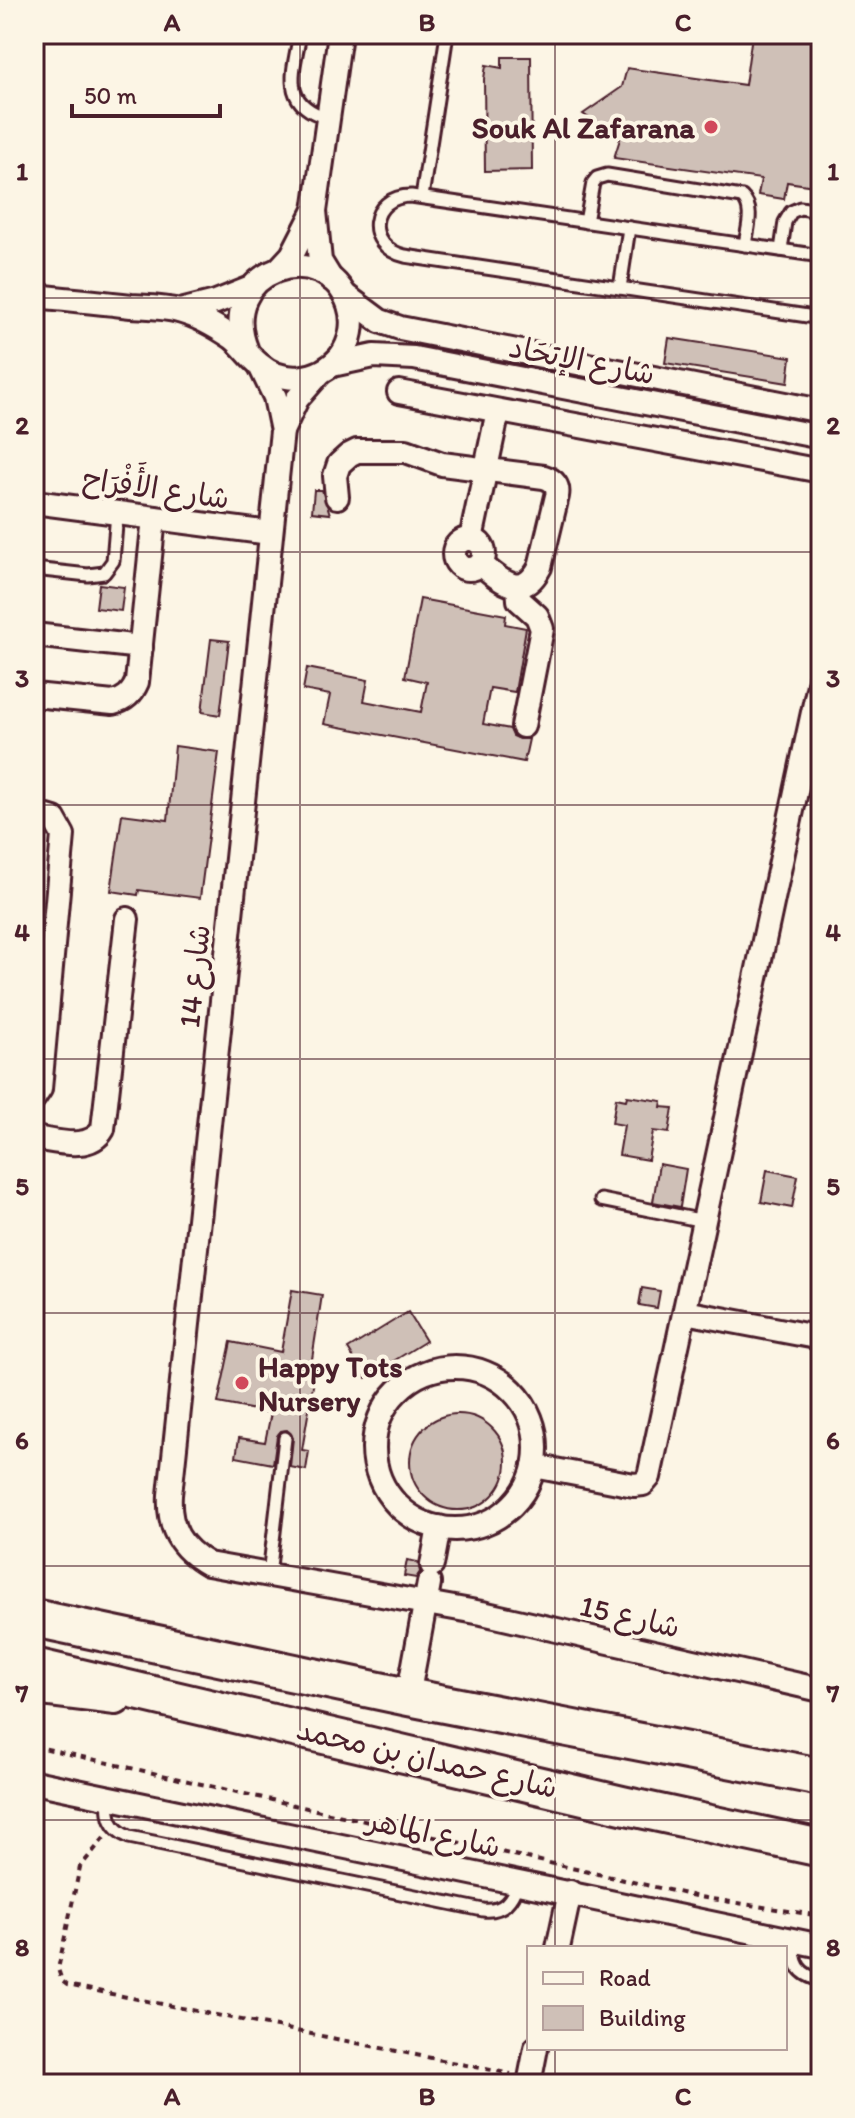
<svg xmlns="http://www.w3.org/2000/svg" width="855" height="2118" font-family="Itim,'Playpen Sans Arabic',sans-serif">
<rect width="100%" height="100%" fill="#fcf5e5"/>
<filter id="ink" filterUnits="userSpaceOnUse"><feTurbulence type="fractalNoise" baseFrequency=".0125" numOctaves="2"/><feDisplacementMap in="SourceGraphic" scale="16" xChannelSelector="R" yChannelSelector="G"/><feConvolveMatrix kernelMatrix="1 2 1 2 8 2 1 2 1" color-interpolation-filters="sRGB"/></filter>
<g filter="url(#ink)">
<g fill="#cfc0b7" stroke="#4a1f2b" stroke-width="2">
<path d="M756,34H821V187L787,182L784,199L758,195L761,179L614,158L620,139L583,114L622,87L627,68L745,85L751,42Z"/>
<path d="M502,57H531L532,170L485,171L484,79L486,65L502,68Z"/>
<path d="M669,338L791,357L788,383L665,363Z"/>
<path d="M314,490H322L330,514L312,512Z"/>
<path d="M99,584L124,587L121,611L96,608Z"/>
<path d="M420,599L506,615L505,624L526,628L515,692L490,688L483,724L510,729L513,736L520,739H529L524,762L324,724L330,695L303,690L307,668L368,680L364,701L421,712L427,682L405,677Z"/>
<path d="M211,639L229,641L220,715L202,712Z"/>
<path d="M175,746L219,752L200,898L139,890L138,895L111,891L122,814L168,820Z"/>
<path d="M627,1096L662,1101L661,1107L673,1108L669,1133L653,1131L648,1160L619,1155L624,1125L612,1123L616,1098L626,1100Z"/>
<path d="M659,1164L686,1169L680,1207L653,1202Z"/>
<path d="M767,1170L798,1176L792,1208L761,1202Z"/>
<path d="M642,1288L660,1291L657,1308L639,1305Z"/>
<path d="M292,1290L322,1295L310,1372L316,1368L302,1450L309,1451L306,1470L290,1467L293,1438L287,1430L281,1431L277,1436L273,1464L236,1457L239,1438L265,1442L271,1413L218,1403L231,1342L281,1352Z"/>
<path d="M408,1312L426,1341L366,1378L348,1349Z"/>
<circle cx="458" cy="1462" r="48"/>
<path d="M407,1560L418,1562L420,1572L416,1578L404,1576Z"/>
</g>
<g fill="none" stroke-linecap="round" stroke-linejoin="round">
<g stroke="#4a1f2b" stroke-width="17">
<g id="service">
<path d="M300,34C293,73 280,104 328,118"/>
<path d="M422,197L447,34"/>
<path d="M586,222L593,183L597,178L607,175L742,197C755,209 747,229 745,245"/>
<path d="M781,250L785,222L791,212L800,208L821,211"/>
<path d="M821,256L411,196C369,196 363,246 405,256L821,318"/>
<path d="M620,288L629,228"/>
<path d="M34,569L88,575L104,573L113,561L117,513"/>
<path d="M601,1200L704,1221"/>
<path d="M269,1575L285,1438"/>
<path d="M109,1797C107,1816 110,1829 129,1837L483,1910C504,1912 512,1900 518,1882"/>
<path d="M794,1941C793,1963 798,1975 821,1980"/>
</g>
</g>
<g stroke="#4a1f2b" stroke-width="28">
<g id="minor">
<path d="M279,269L292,255L314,212"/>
<path d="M331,279L320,261L315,211L340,34"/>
<path d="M345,295L380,321L400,328L821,411"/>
<path d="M34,296C66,299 98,302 131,306C146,307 164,307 179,311C198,316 217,327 233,338C243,346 249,356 259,364C283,385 319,381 340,357C351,343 355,323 349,305C325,235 213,268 247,351"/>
<path d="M180,311L216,302L251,288"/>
<path d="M332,365L374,356L414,358L821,437"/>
<path d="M260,366L275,397L282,431L170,1495C168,1528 180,1548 208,1564L482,1613L821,1690"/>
<path d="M399,392L821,471"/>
<path d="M282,431L297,399L320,373"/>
<path d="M337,497L335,476L339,464L349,455L357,451H406L442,464L544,477C554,480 559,486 557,496L540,567C522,601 501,581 481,564"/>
<path d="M34,502L270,533"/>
<path d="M471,539L498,411"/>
<circle cx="469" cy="554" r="15"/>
<path d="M518,586L519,600L537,616L542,629L523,726"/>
<path d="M34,635L141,647"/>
<path d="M34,695L113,703C125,700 132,694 137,682L154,518"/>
<path d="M34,813L54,819L63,835L40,1089L34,1098"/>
<path d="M34,1138C56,1141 90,1152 103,1129L127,919"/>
<path d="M685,1312L821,1338"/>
<circle cx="455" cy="1448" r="81"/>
<path d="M534,1466L634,1485L643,1484L649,1477L821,675"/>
<path d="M432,1565L439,1527"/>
<path d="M408,1697L429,1583"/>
<path d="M34,1782L821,1946"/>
<path d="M558,1948L570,1892"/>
<path d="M529,2084L536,2048"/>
</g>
</g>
<g stroke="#4a1f2b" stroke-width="34">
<path id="tertiary" d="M34,1690L116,1700"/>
</g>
<g stroke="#4a1f2b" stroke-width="42">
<g id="primary">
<path d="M34,1618L408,1697L821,1777"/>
<path d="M34,1667L622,1805L821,1848"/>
</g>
</g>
<g stroke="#4a1f2b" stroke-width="4" stroke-dasharray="6 6" stroke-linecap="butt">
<path d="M34,1746L699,1897L821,1916"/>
<path d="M104,1838L80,1867L58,1969L62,1981L67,1985L511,2074"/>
</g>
<use href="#service" stroke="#fcf5e5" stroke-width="11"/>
<use href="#minor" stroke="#fcf5e5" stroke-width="22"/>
<use href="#tertiary" stroke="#fcf5e5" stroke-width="28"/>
<use href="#primary" stroke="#fcf5e5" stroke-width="36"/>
</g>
</g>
<path fill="none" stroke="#4a1f2b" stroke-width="2" stroke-opacity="0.55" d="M300,34V2084M555,34V1948M34,298H821M34,552H821M34,805H821M34,1059H821M34,1313H821M34,1566H821M34,1820H821M555,2048V2084"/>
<g fill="#d1495b" stroke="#fcf5e5" stroke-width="3">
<circle cx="711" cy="127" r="8"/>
<circle cx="242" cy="1383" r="8"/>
</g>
<g text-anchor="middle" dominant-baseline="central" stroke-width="8" stroke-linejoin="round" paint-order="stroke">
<g font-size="30" font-weight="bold" fill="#4a1f2b" stroke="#fcf5e5" text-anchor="end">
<text x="695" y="127">Souk Al Zafarana</text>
<text x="258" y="1366" text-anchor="start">Happy Tots<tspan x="258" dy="34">Nursery</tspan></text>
</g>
<g font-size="30" fill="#4a1f2b" stroke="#fcf5e5">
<text transform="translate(582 360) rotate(11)">شارع الإتحَاد</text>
<text transform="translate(156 488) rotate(8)">شارع الأَفْرَاح</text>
<text transform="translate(194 976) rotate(-84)">شارع 14</text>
<text transform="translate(630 1616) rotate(13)">شارع 15</text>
<text transform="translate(427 1758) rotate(13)">شارع حمدان بن محمد</text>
<text transform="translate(434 1833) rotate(12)">شارع الماهر</text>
</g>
</g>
<rect width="855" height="2118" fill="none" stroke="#fcf5e5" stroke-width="88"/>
<rect x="527" y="1946" width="260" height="104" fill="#fcf5e5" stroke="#b59f9b" stroke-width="2"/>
<rect x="543" y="1972" width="40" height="12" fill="#fcf5e5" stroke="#b59f9b" stroke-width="2"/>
<text x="599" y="1986" font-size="24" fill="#4a1f2b">Road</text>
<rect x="543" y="2006" width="40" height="24" fill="#cfc0b7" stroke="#b59f9b" stroke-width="2"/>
<text x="599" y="2026" font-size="24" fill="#4a1f2b">Building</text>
<path d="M72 104v12h148v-12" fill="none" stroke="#4a1f2b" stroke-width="4"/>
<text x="84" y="104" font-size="24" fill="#4a1f2b" stroke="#fcf5e5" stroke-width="6" paint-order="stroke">50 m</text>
<rect x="44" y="44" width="767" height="2030" fill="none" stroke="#4a1f2b" stroke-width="3"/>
<g font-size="26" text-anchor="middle" font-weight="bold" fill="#4a1f2b">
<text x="172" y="31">A</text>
<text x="427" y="31">B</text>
<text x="683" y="31">C</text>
<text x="22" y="180">1</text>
<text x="833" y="180">1</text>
<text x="22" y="434">2</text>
<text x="833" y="434">2</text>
<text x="22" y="687">3</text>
<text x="833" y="687">3</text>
<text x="22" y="941">4</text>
<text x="833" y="941">4</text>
<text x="22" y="1195">5</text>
<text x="833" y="1195">5</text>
<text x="22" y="1449">6</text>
<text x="833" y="1449">6</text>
<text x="22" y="1702">7</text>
<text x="833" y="1702">7</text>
<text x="22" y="1956">8</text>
<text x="833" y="1956">8</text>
<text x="172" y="2105">A</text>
<text x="427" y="2105">B</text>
<text x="683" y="2105">C</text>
</g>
</svg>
